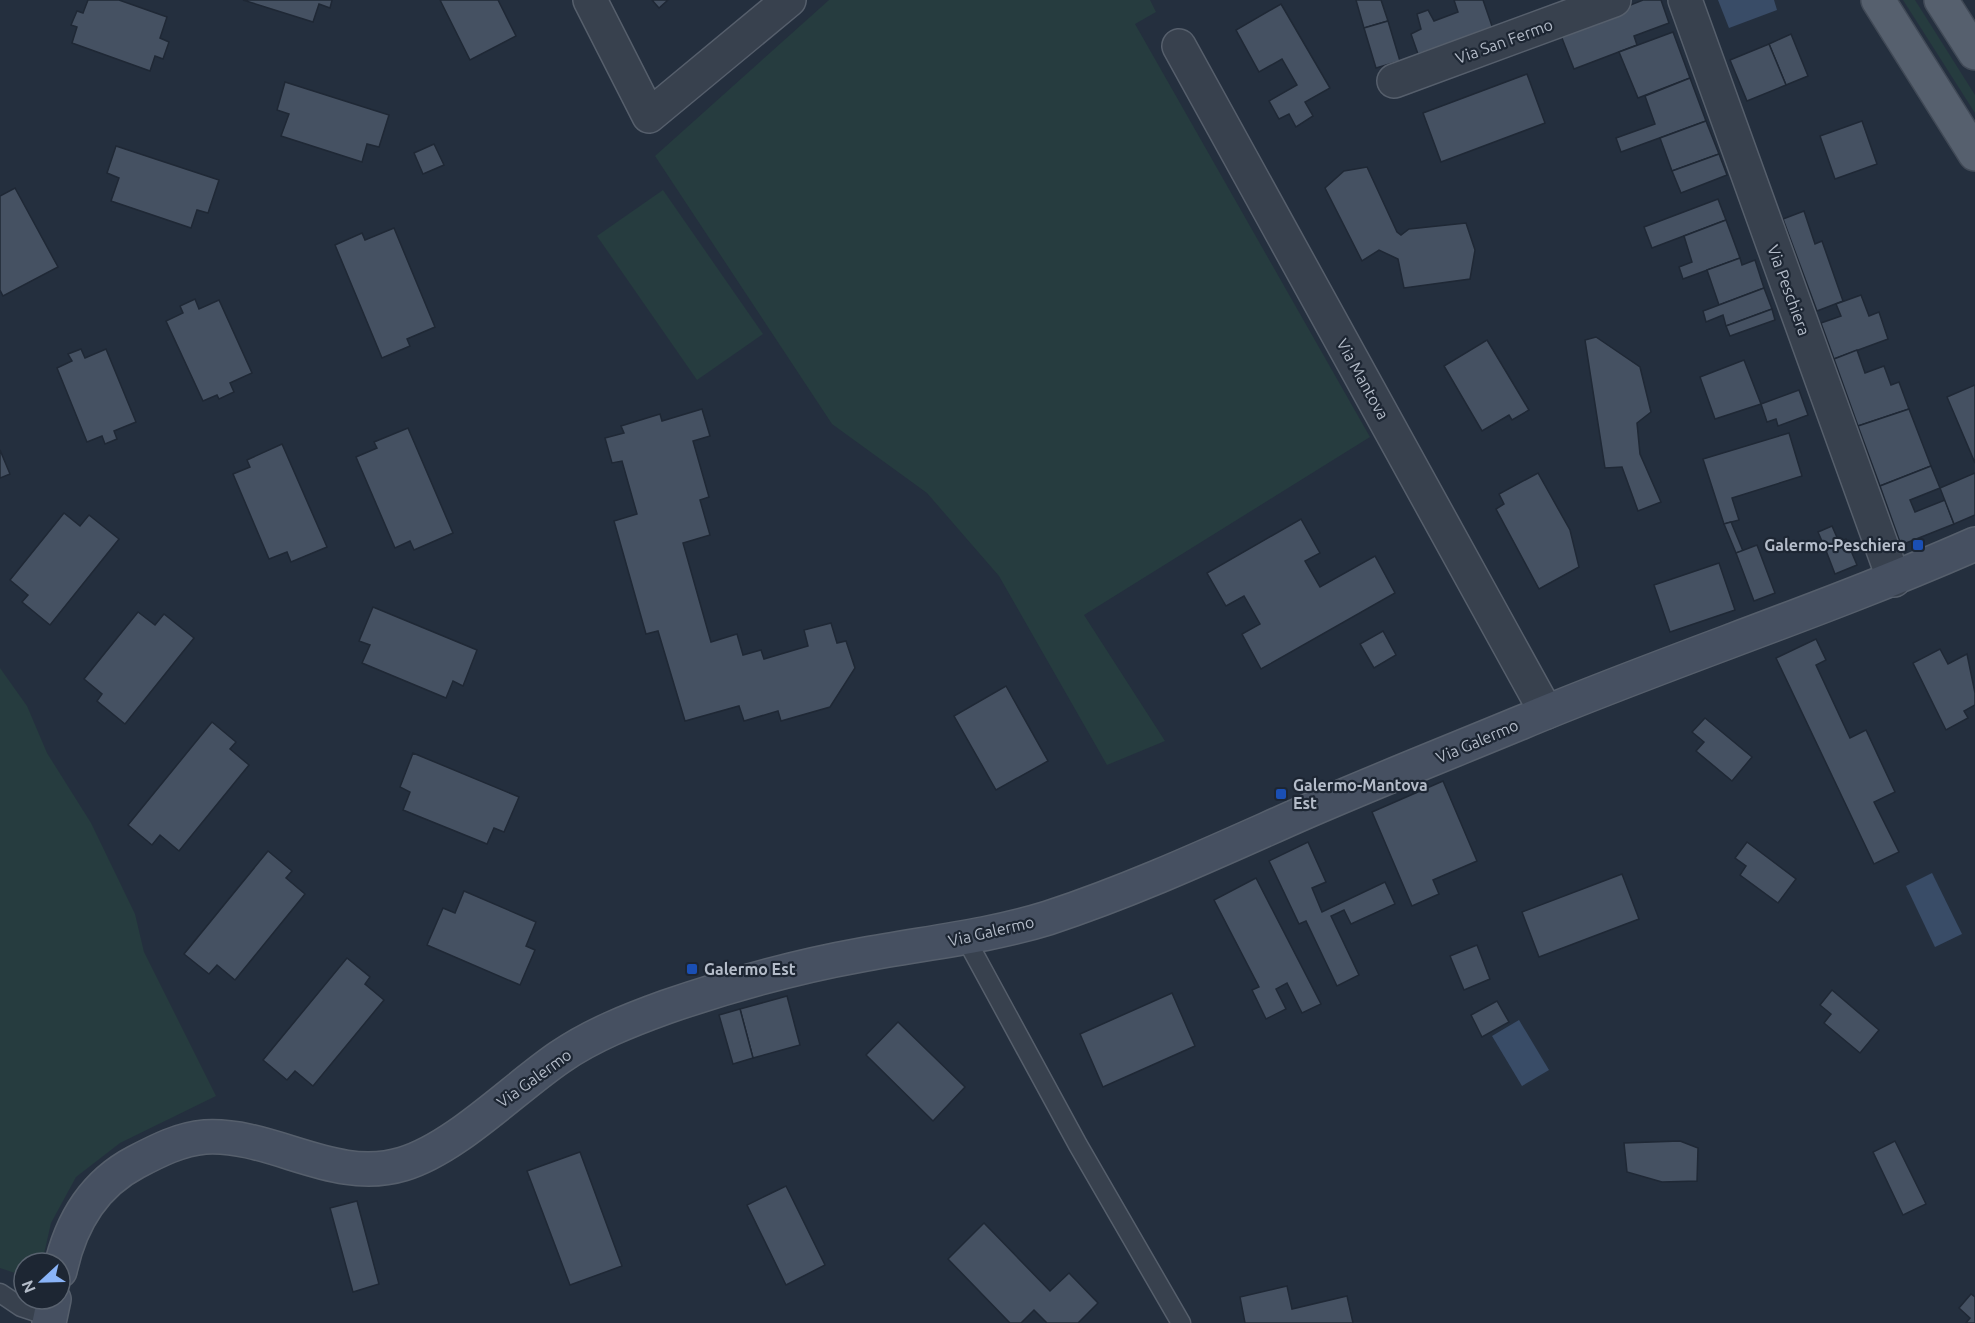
<svg xmlns="http://www.w3.org/2000/svg" width="1975" height="1323" font-family="Ubuntu,sans-serif">
<rect width="100%" height="100%" fill="#242f3e"/>
<g fill="#263c3f">
<path d="M829,0H1150L1156,12L1135,24L1370,437L1084,615L1165,741L1107,765L999,576L927,493L832,424L655,156Z"/>
<path d="M1903,0H1915L1975,95V113Z"/>
<path d="M663,190L763,334L697,380L597,236Z"/>
<path d="M0,668L27,706L47,753L91,823L135,914L144,952L216,1096L120,1143L76,1177L51,1223L42,1263H24V1276L0,1268Z"/>
</g>
<g fill="#394c67">
<path d="M1718,0H1774L1777,10L1729,28Z"/>
<path d="M1932,873L1962,934L1935,947L1906,886Z"/>
<path d="M1519,1020L1549,1070L1522,1086L1492,1036Z"/>
</g>
<g fill="#455162" stroke="#1f2835" stroke-width="1.5">
<path d="M88,0H119L167,17L160,38L169,42L163,59L155,56L150,71L72,43L77,27L71,25L77,11L83,13Z"/>
<path d="M243,0H332L330,8L319,4L313,22Z"/>
<path d="M440,0H498L516,36L470,60Z"/>
<path d="M652,0H668L659,8Z"/>
<path d="M1356,0H1381L1388,21L1364,28Z"/>
<path d="M1454,0H1483L1493,29L1418,54L1411,34L1421,29L1417,14L1428,10L1434,21L1458,12Z"/>
<path d="M1643,0H1661L1669,23L1634,36L1637,45L1574,69L1560,33Z"/>
<path d="M1281,4L1330,88L1305,102L1313,116L1296,127L1289,114L1279,119L1269,101L1297,85L1282,59L1259,72L1236,30Z"/>
<path d="M1388,21L1400,61L1376,68L1364,28Z"/>
<path d="M1673,32L1690,78L1638,98L1619,52Z"/>
<path d="M1791,34L1808,76L1786,85L1769,44Z"/>
<path d="M1769,44L1786,85L1747,101L1730,60Z"/>
<path d="M1527,74L1545,123L1441,162L1423,113Z"/>
<path d="M1690,78L1706,121L1621,152L1616,138L1655,124L1645,96Z"/>
<path d="M285,82L389,115L379,147L367,144L362,162L281,136L289,114L277,110Z"/>
<path d="M1706,121L1719,154L1672,171L1660,138Z"/>
<path d="M1862,121L1877,164L1835,179L1820,136Z"/>
<path d="M434,144L444,165L423,174L414,153Z"/>
<path d="M116,146L219,180L208,213L197,210L191,228L111,201L119,178L107,173Z"/>
<path d="M1719,154L1727,175L1681,193L1672,171Z"/>
<path d="M1367,167L1397,232L1401,235L1409,229L1466,223L1475,250L1470,279L1404,288L1398,259L1379,250L1362,261L1325,188L1344,171Z"/>
<path d="M15,188L58,267L3,296L0,290V196Z"/>
<path d="M1718,199L1726,220L1652,248L1644,227Z"/>
<path d="M1804,211L1815,244L1822,241L1843,301L1817,311L1783,219Z"/>
<path d="M1726,220L1740,258L1683,279L1679,267L1692,262L1684,236Z"/>
<path d="M394,228L435,327L407,339L410,346L382,358L335,245L362,233L365,240Z"/>
<path d="M1740,258L1742,265L1755,260L1764,288L1719,305L1707,270Z"/>
<path d="M1764,288L1772,309L1726,326L1723,315L1706,322L1703,311Z"/>
<path d="M1861,295L1869,316L1879,312L1888,339L1834,359L1821,323L1841,316L1836,304Z"/>
<path d="M195,299L199,309L219,300L252,373L230,383L234,392L219,399L217,395L203,401L166,321L183,313L180,306Z"/>
<path d="M1772,309L1775,320L1730,336L1726,326Z"/>
<path d="M1596,337L1640,367L1651,412L1637,423L1640,454L1661,502L1638,511L1622,467L1605,468L1585,340Z"/>
<path d="M1487,340L1529,410L1512,420L1509,415L1482,431L1444,366Z"/>
<path d="M81,349L85,358L106,349L136,422L114,431L117,439L105,444L102,436L87,442L57,368L72,361L68,354Z"/>
<path d="M1857,350L1865,373L1884,366L1891,385L1899,382L1909,409L1858,426L1834,359Z"/>
<path d="M1744,360L1761,404L1715,419L1700,377Z"/>
<path d="M1975,385V463L1947,397Z"/>
<path d="M1799,390L1808,415L1778,426L1776,419L1767,422L1761,404Z"/>
<path d="M702,409L710,436L693,441L709,497L700,500L710,535L683,543L711,642L737,634L743,655L761,650L764,659L808,646L804,630L831,623L837,643L846,641L855,668L830,707L781,721L778,711L744,721L739,706L685,721L658,631L646,634L614,521L637,514L622,461L612,463L605,438L624,433L621,426L660,414L662,421Z"/>
<path d="M1909,409L1931,466L1880,486L1858,426Z"/>
<path d="M408,428L453,533L414,550L410,541L395,548L356,457L377,448L374,442Z"/>
<path d="M1789,433L1802,476L1732,498L1739,520L1724,524L1703,459Z"/>
<path d="M282,444L327,547L291,562L287,552L269,559L233,474L250,467L247,460Z"/>
<path d="M0,450L10,474L0,478Z"/>
<path d="M1931,466L1940,488L1910,500L1915,512L1945,500L1954,524L1901,545L1880,486Z"/>
<path d="M1538,473L1570,530L1579,567L1539,589L1496,509L1504,504L1499,494Z"/>
<path d="M1975,473V515L1954,524L1940,488Z"/>
<path d="M64,513L80,526L89,515L119,539L50,625L22,602L28,595L10,580Z"/>
<path d="M1301,519L1320,553L1305,561L1320,587L1375,556L1395,593L1261,669L1242,634L1260,624L1244,596L1226,606L1207,573Z"/>
<path d="M1731,522L1743,551L1736,553L1724,524Z"/>
<path d="M1832,526L1839,542L1825,548L1818,532Z"/>
<path d="M1846,539L1857,565L1835,574L1825,548Z"/>
<path d="M1757,545L1775,593L1754,601L1736,553Z"/>
<path d="M1719,563L1735,610L1670,632L1654,585Z"/>
<path d="M373,607L477,650L463,686L453,681L446,698L362,663L370,645L359,641Z"/>
<path d="M138,612L155,625L164,614L194,638L125,724L97,701L102,694L84,679Z"/>
<path d="M1383,631L1396,655L1374,668L1360,644Z"/>
<path d="M1816,639L1826,660L1816,665L1850,738L1866,730L1895,792L1874,802L1899,852L1874,864L1776,658Z"/>
<path d="M1940,649L1948,664L1967,654L1975,693V705L1964,711L1968,718L1946,730L1913,663Z"/>
<path d="M1006,686L1048,761L996,790L954,716Z"/>
<path d="M1705,718L1752,757L1732,781L1696,751L1704,742L1692,732Z"/>
<path d="M212,722L236,742L230,749L249,765L179,851L160,835L152,845L128,825Z"/>
<path d="M413,753L519,797L504,832L494,828L487,844L403,810L410,792L400,787Z"/>
<path d="M1443,781L1477,861L1433,880L1439,894L1412,906L1372,812Z"/>
<path d="M1308,842L1326,882L1312,888L1322,912L1385,882L1395,904L1351,924L1344,910L1331,916L1359,975L1337,986L1306,921L1299,924L1269,861Z"/>
<path d="M1747,842L1796,879L1778,903L1740,875L1746,866L1735,858Z"/>
<path d="M268,851L292,871L286,878L305,894L235,980L217,965L209,974L184,954Z"/>
<path d="M1622,874L1639,919L1539,957L1522,912Z"/>
<path d="M1256,878L1321,1004L1302,1013L1287,983L1276,989L1286,1009L1266,1019L1252,990L1259,987L1214,900Z"/>
<path d="M464,891L536,922L526,946L535,950L520,985L427,945L443,908L455,913Z"/>
<path d="M1477,945L1490,979L1464,990L1450,956Z"/>
<path d="M347,958L370,977L365,984L384,1000L313,1086L295,1071L287,1080L263,1060Z"/>
<path d="M1832,990L1879,1030L1860,1053L1824,1023L1831,1014L1820,1005Z"/>
<path d="M1172,993L1195,1046L1103,1087L1080,1034Z"/>
<path d="M787,996L800,1045L753,1058L740,1009Z"/>
<path d="M1497,1001L1509,1022L1482,1037L1471,1015Z"/>
<path d="M740,1009L753,1058L733,1064L719,1015Z"/>
<path d="M898,1022L965,1087L933,1121L866,1055Z"/>
<path d="M1680,1141L1698,1148L1697,1181L1662,1182L1627,1172L1624,1143Z"/>
<path d="M1895,1141L1926,1204L1903,1215L1873,1152Z"/>
<path d="M580,1152L622,1266L570,1285L527,1171Z"/>
<path d="M786,1186L825,1265L786,1285L747,1205Z"/>
<path d="M357,1201L379,1284L353,1292L330,1208Z"/>
<path d="M984,1223L1050,1291L1069,1273L1098,1303L1078,1323H1047L1034,1310L1021,1323H1010L948,1259Z"/>
<path d="M1287,1286L1292,1309L1347,1296L1353,1323H1245L1240,1297Z"/>
<path d="M1971,1294L1975,1297V1323H1966L1970,1318L1959,1308Z"/>
</g>
<g fill="none" stroke-linecap="round" stroke-linejoin="round">
<g stroke="#565f6c" stroke-width="21">
<g id="service">
<path d="M966,939L1078,1145L1181,1323"/>
<path d="M0,1293L21,1307L51,1317"/>
</g>
</g>
<g stroke="#565f6c" stroke-width="36">
<g id="minor">
<path d="M590,0L649,116L789,0"/>
<path d="M1685,0L1894,580"/>
<path d="M1179,46L1546,712"/>
<path d="M1394,81L1614,0"/>
</g>
</g>
<g stroke="#565f6c" stroke-width="36">
<g id="secondary">
<path d="M60,1271C70,1224 92,1185 136,1162C157,1151 180,1139 205,1137C273,1133 334,1185 403,1164C456,1148 513,1089 560,1057C592,1035 630,1020 666,1007C730,985 794,967 861,955C924,943 987,937 1048,918C1133,890 1213,853 1294,817C1369,784 1445,754 1520,723C1670,660 1825,610 1975,544"/>
<path d="M49,1323L54,1299"/>
</g>
</g>
<g stroke="#414a57" stroke-width="36">
<g id="primary">
<path d="M1878,0L1975,154"/>
<path d="M1941,0L1975,53"/>
</g>
</g>
<use href="#service" stroke="#38414e" stroke-width="18"/>
<use href="#minor" stroke="#38414e" stroke-width="33"/>
<use href="#secondary" stroke="#465061" stroke-width="33"/>
<use href="#primary" stroke="#56606e" stroke-width="33"/>
</g>
<g fill="#1a4fb4" stroke="#1d2633" stroke-width="2">
<rect x="1912" y="539" width="12" height="12" rx="3"/>
<rect x="1275" y="788" width="12" height="12" rx="3"/>
<rect x="686" y="963" width="12" height="12" rx="3"/>
</g>
<g text-anchor="middle" dominant-baseline="central" stroke-width="4.5" stroke-linejoin="round" paint-order="stroke">
<g font-size="16" fill="#b4bcc9" stroke="#1d2633">
<text transform="translate(1504 41) rotate(-20)">Via San Fermo</text>
<text transform="translate(1789 290) rotate(70)">Via Peschiera</text>
<text transform="translate(1363 379) rotate(61)">Via Mantova</text>
<text transform="translate(1477 741) rotate(-23)">Via Galermo</text>
<text transform="translate(991 931) rotate(-13)">Via Galermo</text>
<text transform="translate(534 1078) rotate(-36)">Via Galermo</text>
</g>
<g font-size="16" font-weight="bold" fill="#b4bcc9" stroke="#1d2633" text-anchor="start">
<text x="1906" y="545" text-anchor="end">Galermo-Peschiera</text>
<text x="1293" y="785">Galermo-Mantova<tspan x="1293" dy="18">Est</tspan></text>
<text x="704" y="969">Galermo Est</text>
</g>
</g>
<g transform="translate(42 1281) rotate(248)"><circle r="28" fill="#1d2633" stroke="#59626f" stroke-width="1.5"/>
<path d="M0-4.5L10 22L0 15L-10 22Z" fill="#8ab4f8"/>
<text y="-9" font-size="16" font-weight="bold" text-anchor="middle" fill="#b4bcc9">N</text>
</g>
</svg>
